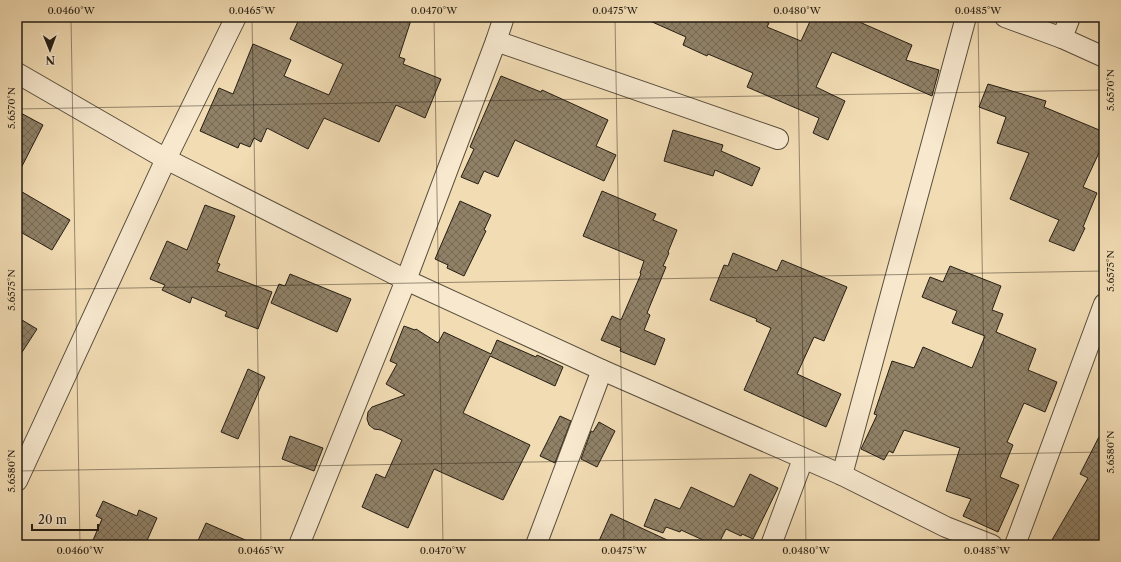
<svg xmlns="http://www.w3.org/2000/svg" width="1121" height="562" font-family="'Libre Caslon Text',serif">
<defs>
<pattern id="building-cross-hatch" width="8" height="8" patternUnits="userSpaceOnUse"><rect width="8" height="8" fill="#908167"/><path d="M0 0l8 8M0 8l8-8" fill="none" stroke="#756954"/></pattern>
</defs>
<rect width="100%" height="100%" fill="#f2dcb4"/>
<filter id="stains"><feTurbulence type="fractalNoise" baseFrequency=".005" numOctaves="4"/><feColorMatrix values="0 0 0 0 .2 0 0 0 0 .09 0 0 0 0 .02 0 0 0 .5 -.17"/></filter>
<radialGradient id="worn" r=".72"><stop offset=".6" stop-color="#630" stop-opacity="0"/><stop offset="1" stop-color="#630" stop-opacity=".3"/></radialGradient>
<g fill="url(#building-cross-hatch)" stroke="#251e14">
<path d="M300,17H412L399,57L405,59L403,64L441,79L425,118L396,105L379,142L324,118L308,149L267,128L261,142L254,138L250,147L240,143L238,148L200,131L219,88L233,94L253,44L291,60L284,76L329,95L343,64L290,39Z"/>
<path d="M641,17H718L730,22L732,17H754L769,23L767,27L801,41L812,17H848L912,45L906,60L939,70L932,96L832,52L816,87L845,101L828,140L813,133L819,118L747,87L753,73L708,54L707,56L683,45L686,37Z"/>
<path d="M501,76L541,92L542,90L608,120L596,146L616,155L604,181L515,140L498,177L484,171L478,184L461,177L474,149L470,147Z"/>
<path d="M988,84L1046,101L1044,107L1104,132V142L1083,187L1097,193L1083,227L1085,228L1074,251L1049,241L1059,220L1010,199L1029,153L997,143L1006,117L979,107Z"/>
<path d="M17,111L43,125L17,176Z"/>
<path d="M673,130L723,145L721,151L760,168L752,186L715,170L713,176L664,161Z"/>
<path d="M17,189L70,220L52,250L17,230Z"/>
<path d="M602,191L656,214L653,220L677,230L668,252L669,253L663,266L666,267L647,313L650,315L644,330L665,339L655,365L620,351L621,348L601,340L612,316L621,320L641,274L640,273L644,261L583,236Z"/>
<path d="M460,201L491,215L484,230L486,231L464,276L447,268L448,265L435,259Z"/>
<path d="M205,205L235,216L217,263L220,264L217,271L272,292L258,329L225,316L227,312L192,297L190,303L162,290L165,285L150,279L167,241L187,250Z"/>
<path d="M733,253L777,271L782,260L847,287L824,341L814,337L797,374L841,394L826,427L744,390L771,328L756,321L757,319L710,300L724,265L728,266Z"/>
<path d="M950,266L1001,286L992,310L1003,314L996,332L1036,349L1028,370L1057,382L1045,412L1024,403L1007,442L1013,445L1000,477L1019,485L998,532L963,516L971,499L946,491L960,448L904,430L893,453L889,451L884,460L861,449L877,415L874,414L892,361L914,368L923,347L972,368L985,336L952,323L957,311L922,297L930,277L943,282Z"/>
<path d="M290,274L351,299L337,332L271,303L279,284L285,286Z"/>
<path d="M17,317L37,329L17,360Z"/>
<path d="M404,326L415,330L416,329L438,343L444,332L491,354L497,340L536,357L537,355L563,367L555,386L490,356L463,413L530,445L503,500L434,469L408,528L362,507L376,474L385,478L402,440L381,430L374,429L369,425L367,419L368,412L372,407L405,395L386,384L397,364L390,361Z"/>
<path d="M248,369L265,377L238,439L221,432Z"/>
<path d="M560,416L571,421L555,463L540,456Z"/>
<path d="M599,422L615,431L597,467L581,459L591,431L593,432Z"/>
<path d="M1104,427V545H1049L1088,478L1080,474Z"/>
<path d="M290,436L323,448L314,471L282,459Z"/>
<path d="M750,474L778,488L753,539L742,534L741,536L726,529L718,545H714L681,530L680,532L666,527L663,533L644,526L655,499L680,509L691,487L734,507Z"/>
<path d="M103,501L137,516L139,510L157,518L145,545H91L102,519L96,516Z"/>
<path d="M611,514L678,545H608L599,541Z"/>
<path d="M206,523L257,545H196Z"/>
</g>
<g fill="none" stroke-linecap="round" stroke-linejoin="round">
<g stroke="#584e3c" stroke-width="22">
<g id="minor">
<path d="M1005,17L1062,38L1104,57"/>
<path d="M1062,38L1070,17"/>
<path d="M496,41L778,139"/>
<path d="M17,73L166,159L406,280L602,370L842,475L946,527L992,545"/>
<path d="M842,475L966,17"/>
<path d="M17,481L166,159L236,17"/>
<path d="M299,545L406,280L496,41L504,17"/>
<path d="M536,545L602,370"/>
<path d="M771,545L803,459"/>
<path d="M1015,545L1104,304"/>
</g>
</g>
<use href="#minor" stroke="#f7e8ce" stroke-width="20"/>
</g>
<path fill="none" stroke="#251e14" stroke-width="1" stroke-opacity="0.45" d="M71,17L80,545M252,17L261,545M434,17L443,545M615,17L624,545M797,17L806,545M978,17L987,545M17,109L1104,90M17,290L1104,271M17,471L1104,452"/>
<rect width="1121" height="562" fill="none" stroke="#f2dcb4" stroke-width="44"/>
<g transform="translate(50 50) rotate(179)" stroke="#f7e8ce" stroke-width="3" paint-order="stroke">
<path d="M0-3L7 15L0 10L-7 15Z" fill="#251e14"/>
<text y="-6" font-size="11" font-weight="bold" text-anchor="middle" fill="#251e14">N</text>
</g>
<path d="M32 524v6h66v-6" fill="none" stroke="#251e14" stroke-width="2"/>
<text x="38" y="524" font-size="12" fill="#251e14" stroke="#f7e8ce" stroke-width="3" paint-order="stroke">20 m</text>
<rect x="22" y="22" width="1077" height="518" fill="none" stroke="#251e14" stroke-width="1.5"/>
<g font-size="10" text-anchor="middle" fill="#251e14">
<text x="71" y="14">0.0460°W</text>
<text x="252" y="14">0.0465°W</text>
<text x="434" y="14">0.0470°W</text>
<text x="615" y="14">0.0475°W</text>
<text x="797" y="14">0.0480°W</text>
<text x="978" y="14">0.0485°W</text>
<text transform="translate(1110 90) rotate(-90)" y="4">5.6570°N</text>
<text transform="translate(11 108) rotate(-90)" y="4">5.6570°N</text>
<text transform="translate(1110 271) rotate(-90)" y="4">5.6575°N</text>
<text transform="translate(11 290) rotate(-90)" y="4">5.6575°N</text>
<text transform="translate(1110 452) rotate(-90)" y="4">5.6580°N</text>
<text transform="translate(11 471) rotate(-90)" y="4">5.6580°N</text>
<text x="80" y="554">0.0460°W</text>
<text x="261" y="554">0.0465°W</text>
<text x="443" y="554">0.0470°W</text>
<text x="624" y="554">0.0475°W</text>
<text x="806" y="554">0.0480°W</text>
<text x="987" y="554">0.0485°W</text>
</g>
<rect width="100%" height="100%" filter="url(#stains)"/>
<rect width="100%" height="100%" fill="url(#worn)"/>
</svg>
